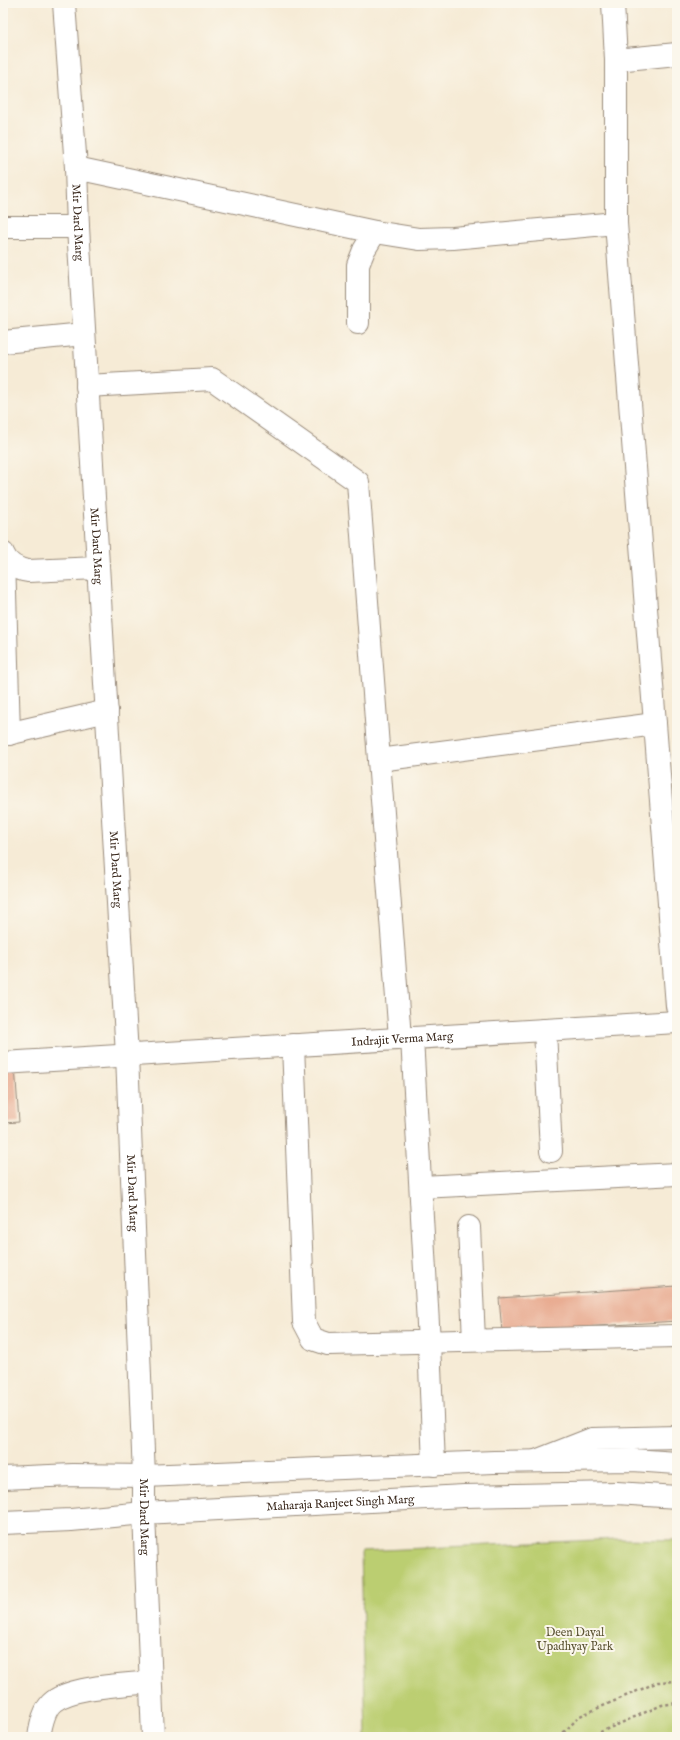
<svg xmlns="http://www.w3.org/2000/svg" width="680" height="1740" font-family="'IM FELL English',serif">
<rect width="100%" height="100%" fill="#fbf7ec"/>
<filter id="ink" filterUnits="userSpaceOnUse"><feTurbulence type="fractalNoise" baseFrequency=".025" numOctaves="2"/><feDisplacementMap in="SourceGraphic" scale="8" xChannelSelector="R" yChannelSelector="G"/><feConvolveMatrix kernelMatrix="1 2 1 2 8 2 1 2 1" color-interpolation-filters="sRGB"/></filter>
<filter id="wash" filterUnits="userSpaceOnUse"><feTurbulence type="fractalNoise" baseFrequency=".012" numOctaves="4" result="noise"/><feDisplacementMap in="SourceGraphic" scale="16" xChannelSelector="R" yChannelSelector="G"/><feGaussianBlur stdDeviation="0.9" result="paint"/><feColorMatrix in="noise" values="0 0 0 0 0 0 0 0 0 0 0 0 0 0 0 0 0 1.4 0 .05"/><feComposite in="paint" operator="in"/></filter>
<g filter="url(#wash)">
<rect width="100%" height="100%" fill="#f6ebd6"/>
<path fill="#bbce71" stroke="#7b7c48" d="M616,1539L677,1540V1737H366L361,1551Z"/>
<g id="blocks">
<g fill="#e7a68a">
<path d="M3,1067H15L19,1122L3,1123Z"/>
<path d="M677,1286V1321L502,1332L499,1298Z"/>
</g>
</g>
</g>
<g filter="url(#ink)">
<use href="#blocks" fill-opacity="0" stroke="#988a7a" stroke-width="1"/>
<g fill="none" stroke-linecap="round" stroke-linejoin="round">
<g stroke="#988a7a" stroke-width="24">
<g id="minor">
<path id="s1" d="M64,3L76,168L78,227L127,1055L144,1476V1513L153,1737"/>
<path d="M613,3L616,60"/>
<path d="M677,54L616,60V223L677,1006"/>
<path d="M76,168L375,232L419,239L453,238L616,223"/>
<path d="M3,227H78"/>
<path d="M358,323V265L364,250L375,232"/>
<path d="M3,342L84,334"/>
<path d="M87,386L212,379L358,482L400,1038"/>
<path d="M3,553C7,564 17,569 28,571L98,568"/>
<path d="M4,557L9,734"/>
<path d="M3,735L107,711"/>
<path d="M379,760L655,724"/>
<path d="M545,1030L551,1151"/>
<path d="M412,1038L429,1342L434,1465"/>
<path d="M293,1045L304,1322L313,1339L328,1344L677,1336"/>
<path id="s2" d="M3,1063L677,1022"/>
<path d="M421,1187L677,1174"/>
<path d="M469,1227L474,1340"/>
<path d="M536,1461L592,1439L677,1437"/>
<path d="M39,1737C41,1725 44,1708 54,1701C74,1686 125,1685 150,1682"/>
</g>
</g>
<g stroke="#988a7a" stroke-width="24">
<g id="major">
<path d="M3,1478L73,1475L144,1476L494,1462L633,1460L677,1463"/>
<path id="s3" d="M3,1523L71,1520L144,1513L464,1496L617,1493L677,1497"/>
</g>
</g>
<g stroke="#988a7a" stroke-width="2.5" stroke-dasharray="3 3" stroke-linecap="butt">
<path d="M559,1737L580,1716L658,1682L677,1681"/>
<path d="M589,1737L662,1705L677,1703"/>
</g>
<use href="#minor" stroke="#fff" stroke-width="22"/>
<use href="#major" stroke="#fff" stroke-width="22"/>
</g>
</g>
<g text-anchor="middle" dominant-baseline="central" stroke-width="4" stroke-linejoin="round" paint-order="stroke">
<g font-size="12" fill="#3b2a1e" stroke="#fbf7ec">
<text stroke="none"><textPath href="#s1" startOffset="220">Mir Dard Marg</textPath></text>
<text stroke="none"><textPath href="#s1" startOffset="544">Mir Dard Marg</textPath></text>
<text stroke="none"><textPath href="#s1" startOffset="868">Mir Dard Marg</textPath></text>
<text stroke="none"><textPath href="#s2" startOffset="400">Indrajit Verma Marg</textPath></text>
<text stroke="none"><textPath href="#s1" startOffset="1192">Mir Dard Marg</textPath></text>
<text stroke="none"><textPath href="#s3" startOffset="338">Maharaja Ranjeet Singh Marg</textPath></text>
<text stroke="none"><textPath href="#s1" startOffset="1516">Mir Dard Marg</textPath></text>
</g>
<g font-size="12" fill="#5b5333" stroke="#fbf7ec">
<text x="575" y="1632">Deen Dayal<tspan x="575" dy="14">Upadhyay Park</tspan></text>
</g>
</g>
<rect width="680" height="1740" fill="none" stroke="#fbf7ec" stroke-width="16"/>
</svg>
